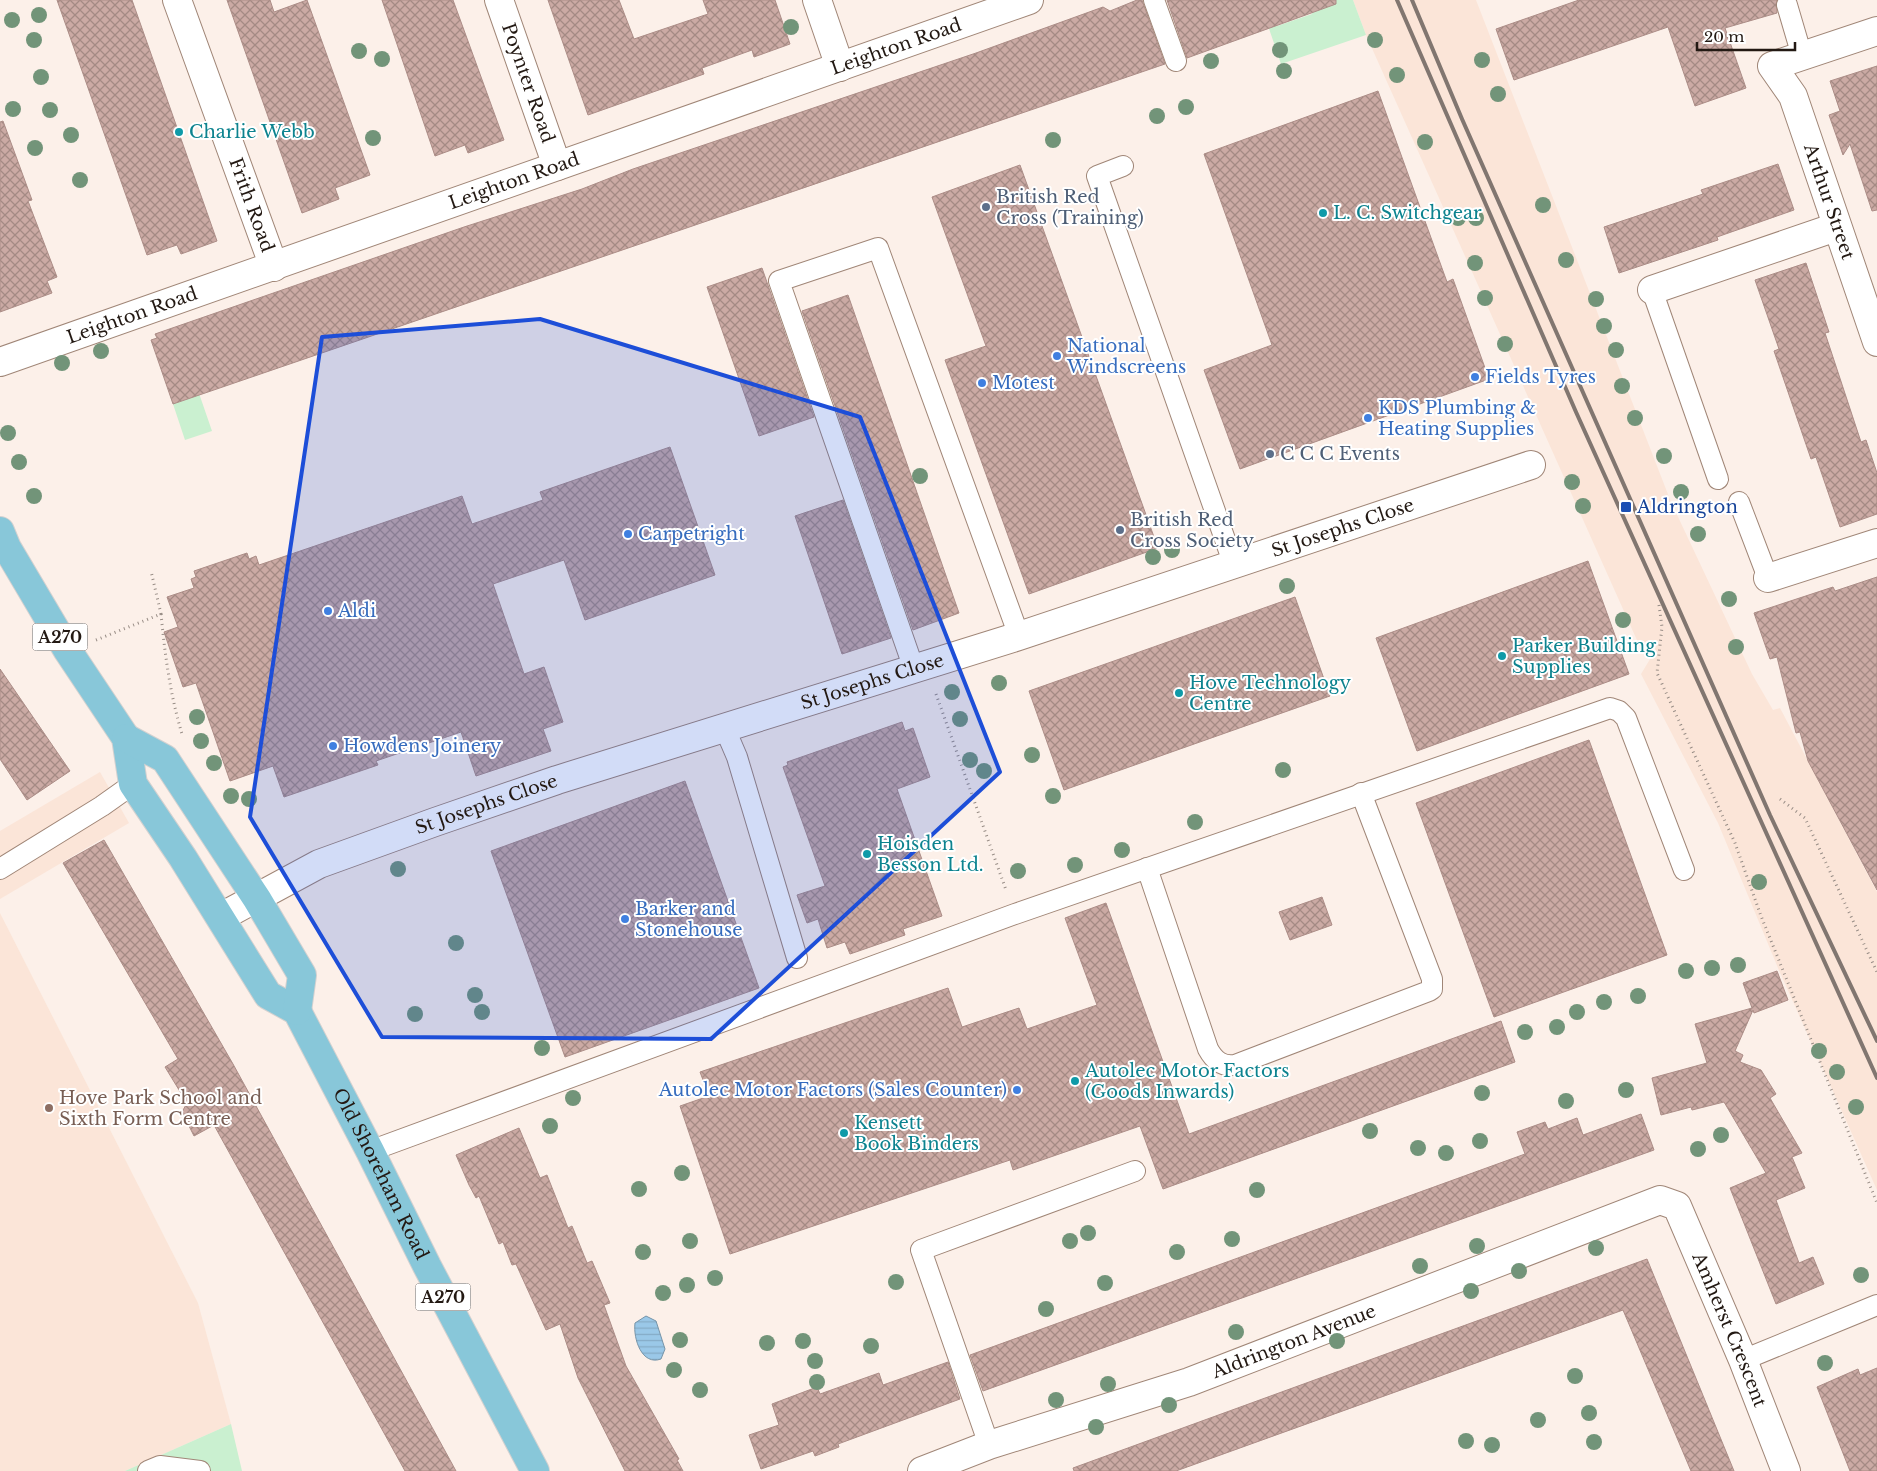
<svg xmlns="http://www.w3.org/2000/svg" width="1877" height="1471" font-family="'Libre Baskerville',serif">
<defs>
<pattern id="water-rules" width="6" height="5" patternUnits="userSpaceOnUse" patternTransform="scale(1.25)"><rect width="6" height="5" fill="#9ac8e8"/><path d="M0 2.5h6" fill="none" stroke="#84abc6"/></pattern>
<pattern id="building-cross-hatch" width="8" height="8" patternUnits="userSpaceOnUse" patternTransform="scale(1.25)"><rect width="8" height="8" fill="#cbaaa4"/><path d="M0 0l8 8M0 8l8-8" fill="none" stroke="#a48a84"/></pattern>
</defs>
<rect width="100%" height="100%" fill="#fcf0e9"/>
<g fill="#fbe5d8">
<path d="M1353,0H1476L1671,502L1752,674L1773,710L1780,708L1877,892V1190L1778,968L1718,823L1641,674L1655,651L1640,647L1366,35Z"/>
<path d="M100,772L129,823L0,899V831Z"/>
<path d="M0,913L198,1303L231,1424L125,1471H0Z"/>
</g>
<g fill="#caf0d0">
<path d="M1268,0L1277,26L1312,14L1307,0H1353L1366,35L1281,64L1260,2Z"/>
<path d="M192,373L212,431L185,440L173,404L187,399Z"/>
<path d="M231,1424L242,1471H125Z"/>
</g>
<path fill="url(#water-rules)" stroke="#7694a8" d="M646,1316L656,1321L665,1349L661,1359C642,1366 633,1339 635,1323Z"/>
<g fill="url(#building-cross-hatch)" stroke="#ac8d87">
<path d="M57,0H132L217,241L181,254L177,245L147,255Z"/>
<path d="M227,0H270L274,12L307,0L370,175L335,188L339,199L302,213Z"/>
<path d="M382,0H453L504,140L468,153L465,145L435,156Z"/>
<path d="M548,0H619L634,39L708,14L703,0H775L790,44L754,57L752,50L702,68L704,74L588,115Z"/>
<path d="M1137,0H1142L1165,64L173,404L151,340L157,338L155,334L464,227L582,189L633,169L976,53L1103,7L1110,11Z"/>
<path d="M1167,0H1336V4L1187,58Z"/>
<path d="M1579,0H1777V13L1725,28L1746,88L1695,106L1668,27L1514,80L1496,29Z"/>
<path d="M1877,66V210L1872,211L1850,144L1843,155L1829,115L1840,111L1830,81Z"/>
<path d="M1378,91L1447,282L1453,279L1489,379L1240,469L1204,370L1272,345L1204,154Z"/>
<path d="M3,121L32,200L28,201L57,277L47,281L52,293L0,312V122Z"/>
<path d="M1778,164L1794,210L1717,237L1718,240L1619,273L1604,227L1703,194L1701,190Z"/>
<path d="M1020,165L1158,548L1029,594L945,360L986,346L932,197Z"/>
<path d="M1806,263L1829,332L1825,333L1861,442L1866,440L1877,473V514L1840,527L1816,457L1811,459L1774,351L1779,349L1755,280Z"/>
<path d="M762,268L814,417L759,436L707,287Z"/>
<path d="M848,295L959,613L913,630L802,311Z"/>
<path d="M670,447L715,575L585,620L564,560L493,584L524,674L544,667L563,722L543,729L551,751L476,776L461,732L376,761L378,765L284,797L273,766L230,781L196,683L183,687L164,632L178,627L167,597L194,588L191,579L196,577L194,571L247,553L249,559L256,556L259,565L462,496L472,524L543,500L540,492Z"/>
<path d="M843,500L891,638L842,654L795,516Z"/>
<path d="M1588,561L1629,674L1417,751L1376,638Z"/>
<path d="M1877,577V890L1808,761L1800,732L1796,733L1777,657L1770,659L1754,613L1833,587L1835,591Z"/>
<path d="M1295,597L1330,696L1064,790L1029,691Z"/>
<path d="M0,669L70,771L27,800L0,759Z"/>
<path d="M902,722L905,731L913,728L930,777L897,789L942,916L903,929L905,935L850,954L845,942L827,948L818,919L807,923L797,895L825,886L783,767L788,765L787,762Z"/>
<path d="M1589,740L1667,955L1494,1017L1416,803Z"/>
<path d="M685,781L759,988L565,1057L491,851Z"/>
<path d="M104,840L233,1064L456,1471H405L214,1125L194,1136L182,1112L187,1103L165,1067L178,1059L63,863Z"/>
<path d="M1322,897L1332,925L1290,940L1279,912Z"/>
<path d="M1106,903L1189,1134L1501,1021L1515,1062L1163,1189L1140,1126L1013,1170L1010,1160L730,1254L680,1106L709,1096L700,1072L948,988L962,1027L1019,1008L1027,1029L1097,1005L1065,918Z"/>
<path d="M1777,971L1788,1000L1754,1013L1753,1010L1735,1051L1743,1055L1740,1062L1761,1070L1776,1094L1770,1098L1802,1153L1792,1157L1805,1188L1776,1200L1799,1263L1813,1257L1824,1284L1776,1304L1730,1188L1766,1173L1724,1102L1692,1110L1691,1107L1661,1115L1652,1078L1707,1063L1695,1024L1752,1008L1743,983Z"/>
<path d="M1641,1114L1654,1150L983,1391L970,1355L1525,1154L1517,1132L1545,1122L1548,1129L1577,1118L1583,1135Z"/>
<path d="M519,1128L540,1178L547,1175L568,1228L572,1226L587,1263L592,1261L610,1303L604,1305L626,1366L679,1459L677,1460L683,1471H625L578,1378L560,1324L546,1330L516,1264L512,1265L503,1242L499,1244L479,1196L476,1198L469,1185L456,1155Z"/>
<path d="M1647,1259L1734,1471H1691L1623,1310L1176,1471H1074L1073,1468L1147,1441Z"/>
<path d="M948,1362L960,1399L838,1444L839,1447L815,1456L813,1451L761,1469L749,1435L779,1425L772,1404L817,1387L820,1394L879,1373L883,1385Z"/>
<path d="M1877,1368V1471H1850L1817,1387L1858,1369L1860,1375Z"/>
</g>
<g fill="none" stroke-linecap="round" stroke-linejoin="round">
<g stroke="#a08677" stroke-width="22">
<g id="service">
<path d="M1154,0L1176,61"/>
<path d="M1787,5L1802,56"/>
<path d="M1123,166L1097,176L1234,565"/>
<path d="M1652,290L1718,479"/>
<path d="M1739,502L1768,578"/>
<path d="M914,669L779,281L878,248L1019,636"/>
<path d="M725,729L737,757L797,958"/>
<path d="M1147,868L1208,1049C1214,1060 1222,1067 1235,1065L1429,991L1432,989V979L1361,793"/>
<path d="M0,869L102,806L133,784"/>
<path d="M370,1151L1015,914L1610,708L1619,711L1626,718L1684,870"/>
<path d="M1743,1360L1877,1305"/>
<path d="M989,1445L921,1250L1135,1171"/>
<path d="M148,1471L160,1466L200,1471"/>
</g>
</g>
<g stroke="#a08677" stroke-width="30">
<g id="minor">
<path id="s1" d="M177,0L274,267"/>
<path id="s2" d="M499,0L557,166"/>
<path d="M817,0L840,67"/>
<path id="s3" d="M1877,31L1772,66L1793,96L1877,342"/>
<path d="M1652,290L1836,227"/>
<path id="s4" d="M0,362L1029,0"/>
<path d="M1768,578L1877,543"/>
<path id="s5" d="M221,917L319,864L435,822L557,780L1019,636L1531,465"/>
<path id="s6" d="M922,1471L989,1445L1189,1382L1660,1200L1677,1206L1743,1360L1786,1471"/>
</g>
</g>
<g stroke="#d3d1d0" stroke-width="30">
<g id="primary">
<path id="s7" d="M0,531L7,548L68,651L126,738L133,784L183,858L268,995L297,1011L370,1151L427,1266L535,1471"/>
<path d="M126,738L165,759L257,899L302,975L297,1011"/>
</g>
</g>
<g stroke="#988d86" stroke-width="3" stroke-dasharray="1 4" stroke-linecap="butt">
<path d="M1659,605L1662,627L1657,673L1735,843L1761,916L1877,1203"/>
<path d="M161,614C165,655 170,694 182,734"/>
<path d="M96,640L161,614L151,571"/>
<path d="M936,694L1006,890"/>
<path d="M1780,799L1805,818L1877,972"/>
</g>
<use href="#service" stroke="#fff" stroke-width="20"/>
<use href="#minor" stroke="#fff" stroke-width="28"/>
<use href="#primary" stroke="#88c7d9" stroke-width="28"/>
<g stroke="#817670" stroke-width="4">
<path d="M1397,0L1576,412L1877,1078"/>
<path d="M1412,0L1462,119L1770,815L1877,1041"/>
</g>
</g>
<g fill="#729479">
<circle cx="39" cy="15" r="8"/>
<circle cx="12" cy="20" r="8"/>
<circle cx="791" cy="27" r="8"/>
<circle cx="34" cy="40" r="8"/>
<circle cx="1375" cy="40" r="8"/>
<circle cx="1280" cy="50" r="8"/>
<circle cx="359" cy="51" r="8"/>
<circle cx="382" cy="59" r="8"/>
<circle cx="1482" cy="60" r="8"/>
<circle cx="1211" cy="61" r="8"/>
<circle cx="1284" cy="71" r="8"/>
<circle cx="1397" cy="75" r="8"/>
<circle cx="41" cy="77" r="8"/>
<circle cx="1498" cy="94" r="8"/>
<circle cx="1186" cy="107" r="8"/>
<circle cx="13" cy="109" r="8"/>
<circle cx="50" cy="110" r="8"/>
<circle cx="1157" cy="116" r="8"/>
<circle cx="71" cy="135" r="8"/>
<circle cx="373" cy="138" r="8"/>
<circle cx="1053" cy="140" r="8"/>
<circle cx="1425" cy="142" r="8"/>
<circle cx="35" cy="148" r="8"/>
<circle cx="80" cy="180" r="8"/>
<circle cx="1543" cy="205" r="8"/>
<circle cx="1458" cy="218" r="8"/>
<circle cx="1476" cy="218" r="8"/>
<circle cx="1566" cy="260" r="8"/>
<circle cx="1475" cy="263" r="8"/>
<circle cx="1485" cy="298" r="8"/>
<circle cx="1596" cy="299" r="8"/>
<circle cx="1604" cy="326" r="8"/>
<circle cx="1505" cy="344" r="8"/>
<circle cx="1616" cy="350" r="8"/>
<circle cx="101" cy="351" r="8"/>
<circle cx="62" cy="363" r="8"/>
<circle cx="1622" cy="386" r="8"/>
<circle cx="1635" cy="418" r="8"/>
<circle cx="8" cy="433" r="8"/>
<circle cx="1664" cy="456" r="8"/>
<circle cx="19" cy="462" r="8"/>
<circle cx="920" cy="476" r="8"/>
<circle cx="1572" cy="482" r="8"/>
<circle cx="1681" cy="492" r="8"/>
<circle cx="34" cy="496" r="8"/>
<circle cx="1583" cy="506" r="8"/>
<circle cx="1698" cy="534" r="8"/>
<circle cx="1172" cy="550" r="8"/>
<circle cx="1153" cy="557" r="8"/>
<circle cx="1287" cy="586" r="8"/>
<circle cx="1729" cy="599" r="8"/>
<circle cx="1623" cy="620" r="8"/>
<circle cx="1736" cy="647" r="8"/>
<circle cx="999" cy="683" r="8"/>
<circle cx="952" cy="692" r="8"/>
<circle cx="197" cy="717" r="8"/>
<circle cx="960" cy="719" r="8"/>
<circle cx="201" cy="741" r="8"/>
<circle cx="1032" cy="755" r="8"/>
<circle cx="970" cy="760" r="8"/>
<circle cx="214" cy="763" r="8"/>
<circle cx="1283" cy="770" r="8"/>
<circle cx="984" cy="771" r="8"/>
<circle cx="231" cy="796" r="8"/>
<circle cx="1053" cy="796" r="8"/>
<circle cx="249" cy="799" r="8"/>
<circle cx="1195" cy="822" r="8"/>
<circle cx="1122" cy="850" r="8"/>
<circle cx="1075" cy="865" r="8"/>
<circle cx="398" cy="869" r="8"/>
<circle cx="1018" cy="871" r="8"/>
<circle cx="1759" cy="882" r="8"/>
<circle cx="456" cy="943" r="8"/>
<circle cx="1738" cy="965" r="8"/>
<circle cx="1712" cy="968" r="8"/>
<circle cx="1686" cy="971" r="8"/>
<circle cx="475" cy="995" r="8"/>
<circle cx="1638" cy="996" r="8"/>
<circle cx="1604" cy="1002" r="8"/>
<circle cx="482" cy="1012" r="8"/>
<circle cx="1577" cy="1012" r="8"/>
<circle cx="415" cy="1014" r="8"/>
<circle cx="1557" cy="1027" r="8"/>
<circle cx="1525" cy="1032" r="8"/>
<circle cx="542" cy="1048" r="8"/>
<circle cx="1819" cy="1051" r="8"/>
<circle cx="1837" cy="1072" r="8"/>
<circle cx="1626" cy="1090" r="8"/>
<circle cx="1482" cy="1093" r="8"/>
<circle cx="573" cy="1098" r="8"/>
<circle cx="1566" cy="1101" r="8"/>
<circle cx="1856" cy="1107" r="8"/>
<circle cx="550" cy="1126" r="8"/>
<circle cx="1370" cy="1131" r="8"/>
<circle cx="1721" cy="1135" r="8"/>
<circle cx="1480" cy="1141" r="8"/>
<circle cx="1418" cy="1148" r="8"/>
<circle cx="1698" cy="1149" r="8"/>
<circle cx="1446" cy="1153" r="8"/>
<circle cx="682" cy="1173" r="8"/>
<circle cx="639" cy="1189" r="8"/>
<circle cx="1257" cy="1190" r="8"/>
<circle cx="1088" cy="1233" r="8"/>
<circle cx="1232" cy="1239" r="8"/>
<circle cx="690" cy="1241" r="8"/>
<circle cx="1070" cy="1241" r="8"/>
<circle cx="1477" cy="1246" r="8"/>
<circle cx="1596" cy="1248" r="8"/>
<circle cx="643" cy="1252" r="8"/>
<circle cx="1177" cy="1252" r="8"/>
<circle cx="1420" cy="1266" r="8"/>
<circle cx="1519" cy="1271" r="8"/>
<circle cx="1861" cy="1275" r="8"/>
<circle cx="715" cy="1278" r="8"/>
<circle cx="896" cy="1282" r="8"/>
<circle cx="1105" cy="1283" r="8"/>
<circle cx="687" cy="1285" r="8"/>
<circle cx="1471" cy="1291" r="8"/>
<circle cx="663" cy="1293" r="8"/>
<circle cx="1046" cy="1309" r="8"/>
<circle cx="1236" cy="1332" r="8"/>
<circle cx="680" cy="1340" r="8"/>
<circle cx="803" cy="1341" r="8"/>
<circle cx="1337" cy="1341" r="8"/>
<circle cx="767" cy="1343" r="8"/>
<circle cx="871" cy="1346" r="8"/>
<circle cx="815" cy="1361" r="8"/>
<circle cx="1825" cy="1363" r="8"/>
<circle cx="674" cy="1370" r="8"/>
<circle cx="1575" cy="1376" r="8"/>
<circle cx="817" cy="1382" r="8"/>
<circle cx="1108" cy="1384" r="8"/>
<circle cx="700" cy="1390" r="8"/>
<circle cx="1056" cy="1400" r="8"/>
<circle cx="1169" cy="1405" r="8"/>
<circle cx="1589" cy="1413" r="8"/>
<circle cx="1538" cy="1420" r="8"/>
<circle cx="1096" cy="1427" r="8"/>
<circle cx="1466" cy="1441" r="8"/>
<circle cx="1594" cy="1442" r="8"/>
<circle cx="1492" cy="1445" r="8"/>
</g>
<path fill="#1d4ed8" fill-opacity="0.2" stroke="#1d4ed8" stroke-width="4" stroke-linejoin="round" d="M540,319L860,417L1000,772L711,1039L382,1037L250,817L322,337Z"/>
<g fill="#0f9aa8" stroke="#fff" stroke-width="2">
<circle cx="179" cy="132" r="5"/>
<circle cx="1323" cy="213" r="5"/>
<circle cx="1502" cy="656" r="5"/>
<circle cx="1179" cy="693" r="5"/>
<circle cx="867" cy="854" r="5"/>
<circle cx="1075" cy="1081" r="5"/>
<circle cx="844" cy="1133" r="5"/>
</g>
<g fill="#5c6f8a" stroke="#fff" stroke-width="2">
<circle cx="986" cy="207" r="5"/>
<circle cx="1270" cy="454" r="5"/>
<circle cx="1120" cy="530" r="5"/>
</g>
<g fill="#3f7fe0" stroke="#fff" stroke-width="2">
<circle cx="1057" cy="356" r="5"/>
<circle cx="1475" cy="377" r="5"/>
<circle cx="982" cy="383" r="5"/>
<circle cx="1368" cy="418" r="5"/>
<circle cx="628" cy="534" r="5"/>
<circle cx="328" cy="611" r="5"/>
<circle cx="333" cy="746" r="5"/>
<circle cx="625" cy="919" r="5"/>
<circle cx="1017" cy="1090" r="5"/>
</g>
<rect fill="#1a4fb4" stroke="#fff" stroke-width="2" x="1620" y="501" width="12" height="12" rx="2.5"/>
<circle fill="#8d6e63" stroke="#fff" stroke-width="2" cx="49" cy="1108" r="5"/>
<g text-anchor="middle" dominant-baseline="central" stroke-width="4" stroke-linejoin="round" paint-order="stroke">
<g fill="#fff" stroke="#655e5a" stroke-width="1">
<rect x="32.5" y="623.5" width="55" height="27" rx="4"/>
<rect x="415.5" y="1283.5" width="55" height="27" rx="4"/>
</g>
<g font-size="16" font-weight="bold" fill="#231913">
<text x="60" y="637">A270</text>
<text x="443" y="1297">A270</text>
</g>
<g font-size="18" fill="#231913" stroke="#fff">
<text stroke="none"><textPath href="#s4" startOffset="950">Leighton Road</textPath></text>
<text stroke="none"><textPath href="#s2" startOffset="88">Poynter Road</textPath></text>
<text stroke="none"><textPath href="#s4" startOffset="545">Leighton Road</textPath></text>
<text stroke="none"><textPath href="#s3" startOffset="259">Arthur Street</textPath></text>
<text stroke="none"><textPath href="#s1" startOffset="218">Frith Road</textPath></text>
<text stroke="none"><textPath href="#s4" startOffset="140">Leighton Road</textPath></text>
<text stroke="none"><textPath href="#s5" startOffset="1189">St Josephs Close</textPath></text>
<text stroke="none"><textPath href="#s5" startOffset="694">St Josephs Close</textPath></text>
<text stroke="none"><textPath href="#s5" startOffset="289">St Josephs Close</textPath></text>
<text stroke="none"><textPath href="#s7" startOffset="756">Old Shoreham Road</textPath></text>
<text stroke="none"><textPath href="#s6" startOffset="939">Amherst Crescent</textPath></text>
<text stroke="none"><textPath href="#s6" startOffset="394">Aldrington Avenue</textPath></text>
</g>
<g font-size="18" fill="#0d838f" stroke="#fff" text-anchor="start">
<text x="189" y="132">Charlie Webb</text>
<text x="1333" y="213">L. C. Switchgear</text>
<text x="1512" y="646">Parker Building<tspan x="1512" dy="21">Supplies</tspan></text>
<text x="1189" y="683">Hove Technology<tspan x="1189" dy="21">Centre</tspan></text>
<text x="877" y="844">Hoisden<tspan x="877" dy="21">Besson Ltd.</tspan></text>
<text x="1085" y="1071">Autolec Motor Factors<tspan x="1085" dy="21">(Goods Inwards)</tspan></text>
<text x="854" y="1123">Kensett<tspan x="854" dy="21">Book Binders</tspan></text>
</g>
<g font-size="18" fill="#4e5e75" stroke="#fff" text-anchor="start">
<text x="996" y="197">British Red<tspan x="996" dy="21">Cross (Training)</tspan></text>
<text x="1280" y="454">C C C Events</text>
<text x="1130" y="520">British Red<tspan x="1130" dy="21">Cross Society</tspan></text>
</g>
<g font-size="18" fill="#366cbe" stroke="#fff" text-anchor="start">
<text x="1067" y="346">National<tspan x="1067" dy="21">Windscreens</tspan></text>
<text x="1485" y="377">Fields Tyres</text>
<text x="992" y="383">Motest</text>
<text x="1378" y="408">KDS Plumbing &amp;<tspan x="1378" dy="21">Heating Supplies</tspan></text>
<text x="638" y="534">Carpetright</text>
<text x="338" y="611">Aldi</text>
<text x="343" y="746">Howdens Joinery</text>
<text x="635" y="909">Barker and<tspan x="635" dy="21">Stonehouse</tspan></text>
<text x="1007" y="1090" text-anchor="end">Autolec Motor Factors (Sales Counter)</text>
</g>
<g font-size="18" fill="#164399" stroke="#fff" text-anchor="start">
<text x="1637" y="507">Aldrington</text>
</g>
<g font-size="18" fill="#785e54" stroke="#fff" text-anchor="start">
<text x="59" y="1098">Hove Park School and<tspan x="59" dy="21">Sixth Form Centre</tspan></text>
</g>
</g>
<path d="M1697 42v8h98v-8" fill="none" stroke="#231913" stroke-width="2.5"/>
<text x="1704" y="42" font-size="15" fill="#231913" stroke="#ffffff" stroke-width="4" paint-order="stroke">20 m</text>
</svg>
